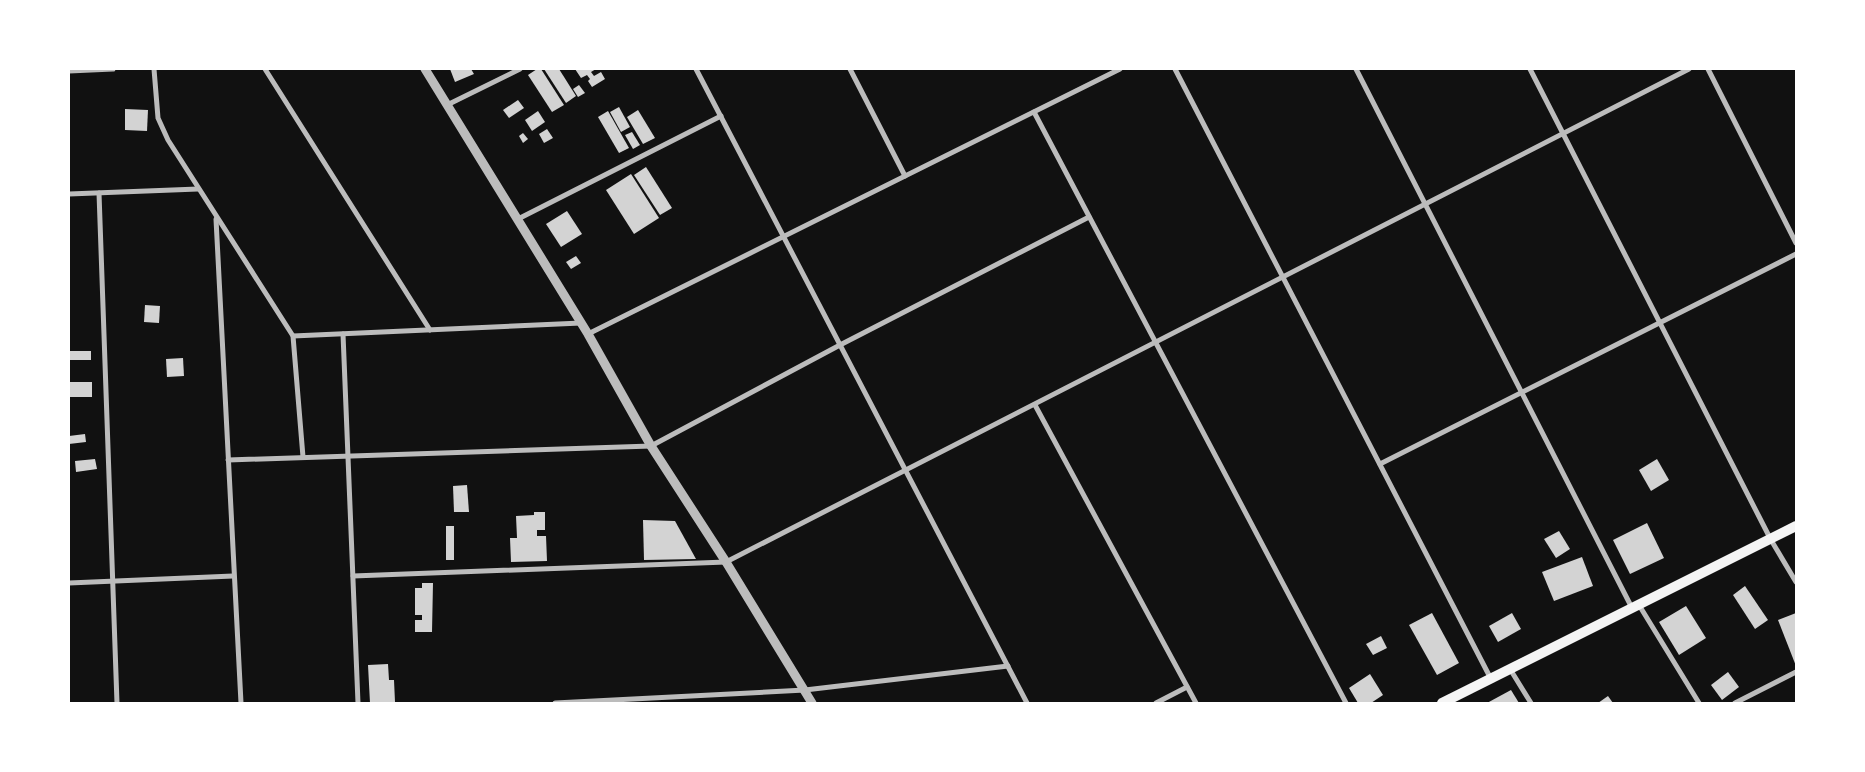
<svg xmlns="http://www.w3.org/2000/svg" width="1865" height="772" font-family="Quicksand,sans-serif">
<rect width="100%" height="100%" fill="#111"/>
<g fill="#d3d3d3">
<path d="M450,69H471L474,74L455,82Z"/>
<path d="M537,69H541L564,105L552,112L528,75Z"/>
<path d="M544,69H559L576,96L566,103Z"/>
<path d="M575,69H596L591,72L594,76L601,72L605,79L592,87L588,81L590,79L587,75L581,78Z"/>
<path d="M579,85L585,93L578,97L573,89Z"/>
<path d="M518,100L524,108L509,118L503,110Z"/>
<path d="M619,107L630,127L621,132L610,112Z"/>
<path d="M125,109L148,110L147,131L125,130Z"/>
<path d="M638,110L655,138L643,144L627,117Z"/>
<path d="M538,111L545,122L532,131L525,120Z"/>
<path d="M608,111L629,148L619,153L598,117Z"/>
<path d="M547,129L553,138L544,143L539,134Z"/>
<path d="M632,132L640,145L633,149L625,135Z"/>
<path d="M523,133L528,139L523,143L519,136Z"/>
<path d="M646,167L672,208L660,215L634,175Z"/>
<path d="M631,174L659,218L634,234L606,190Z"/>
<path d="M567,211L582,234L561,247L546,224Z"/>
<path d="M576,256L581,263L571,269L566,262Z"/>
<path d="M145,305L160,306L159,323L144,322Z"/>
<rect x="69" y="351" width="22" height="9"/>
<path d="M183,358L184,376L167,377L166,359Z"/>
<rect x="69" y="382" width="23" height="15"/>
<path d="M85,434L86,442L69,444V436Z"/>
<path d="M95,459L97,469L76,472L75,461Z"/>
<path d="M1657,459L1669,480L1651,491L1639,470Z"/>
<path d="M467,485L469,512H454L453,486Z"/>
<path d="M534,512H545V530H537V536H546L547,561L511,562L510,538H517L516,516L534,515Z"/>
<path d="M643,520L675,521L696,559L644,560Z"/>
<path d="M1647,523L1664,558L1630,574L1613,540Z"/>
<rect x="446" y="526" width="8" height="34"/>
<path d="M1559,531L1570,549L1556,558L1544,539Z"/>
<path d="M1582,557L1593,586L1554,601L1542,572Z"/>
<path d="M422,583H433L432,632H415V620H422V615H415V588H422Z"/>
<path d="M1745,586L1768,620L1755,629L1733,595Z"/>
<path d="M1686,606L1706,638L1679,655L1659,622Z"/>
<path d="M1432,613L1459,663L1437,675L1409,625Z"/>
<path d="M1512,613L1521,629L1498,642L1489,626Z"/>
<path d="M1796,613V666L1778,620Z"/>
<path d="M1381,636L1387,648L1373,655L1366,644Z"/>
<path d="M388,664L389,680H394L395,702L370,703L368,665Z"/>
<path d="M1728,672L1739,687L1722,700L1711,685Z"/>
<path d="M1370,674L1383,695L1371,703H1358L1349,688Z"/>
<path d="M1511,690L1519,703H1487Z"/>
<path d="M1608,696L1613,703H1598Z"/>
</g>
<g fill="none" stroke-linecap="round" stroke-linejoin="round">
<g stroke="#bcbcbc" stroke-width="5">
<path d="M154,69L158,118L168,140L293,336L303,457"/>
<path d="M265,69L430,330"/>
<path d="M696,69L1027,703"/>
<path d="M850,69L905,176"/>
<path d="M1175,69L1491,679"/>
<path d="M1356,69L1632,608"/>
<path d="M1530,69L1771,540L1796,582"/>
<path d="M1708,69L1796,243"/>
<path d="M69,71L113,69"/>
<path d="M447,105L520,69"/>
<path d="M1034,112L1346,703"/>
<path d="M99,193L117,703"/>
<path d="M69,194L198,189"/>
<path d="M216,219L241,703"/>
<path d="M518,219L721,116"/>
<path d="M343,334L358,703"/>
<path d="M588,334L1120,69"/>
<path d="M293,336L581,323"/>
<path d="M1035,405L1196,703"/>
<path d="M228,460L651,446L840,345L1089,217"/>
<path d="M1380,464L1796,254"/>
<path d="M353,576L726,562L1689,69"/>
<path d="M69,583L233,576"/>
<path d="M1639,605L1699,703"/>
<path d="M1510,669L1531,703"/>
<path d="M555,703L805,690L1008,666"/>
<path d="M1156,703L1187,687"/>
<path d="M1735,703L1796,672"/>
</g>
<path stroke="#bcbcbc" stroke-width="9" d="M425,69L588,334L651,446L726,562L812,703"/>
<path stroke="#f5f5f5" stroke-width="10" d="M1442,703L1796,526"/>
</g>
<rect width="1865" height="772" fill="none" stroke="#ffffff" stroke-width="140"/>
</svg>
